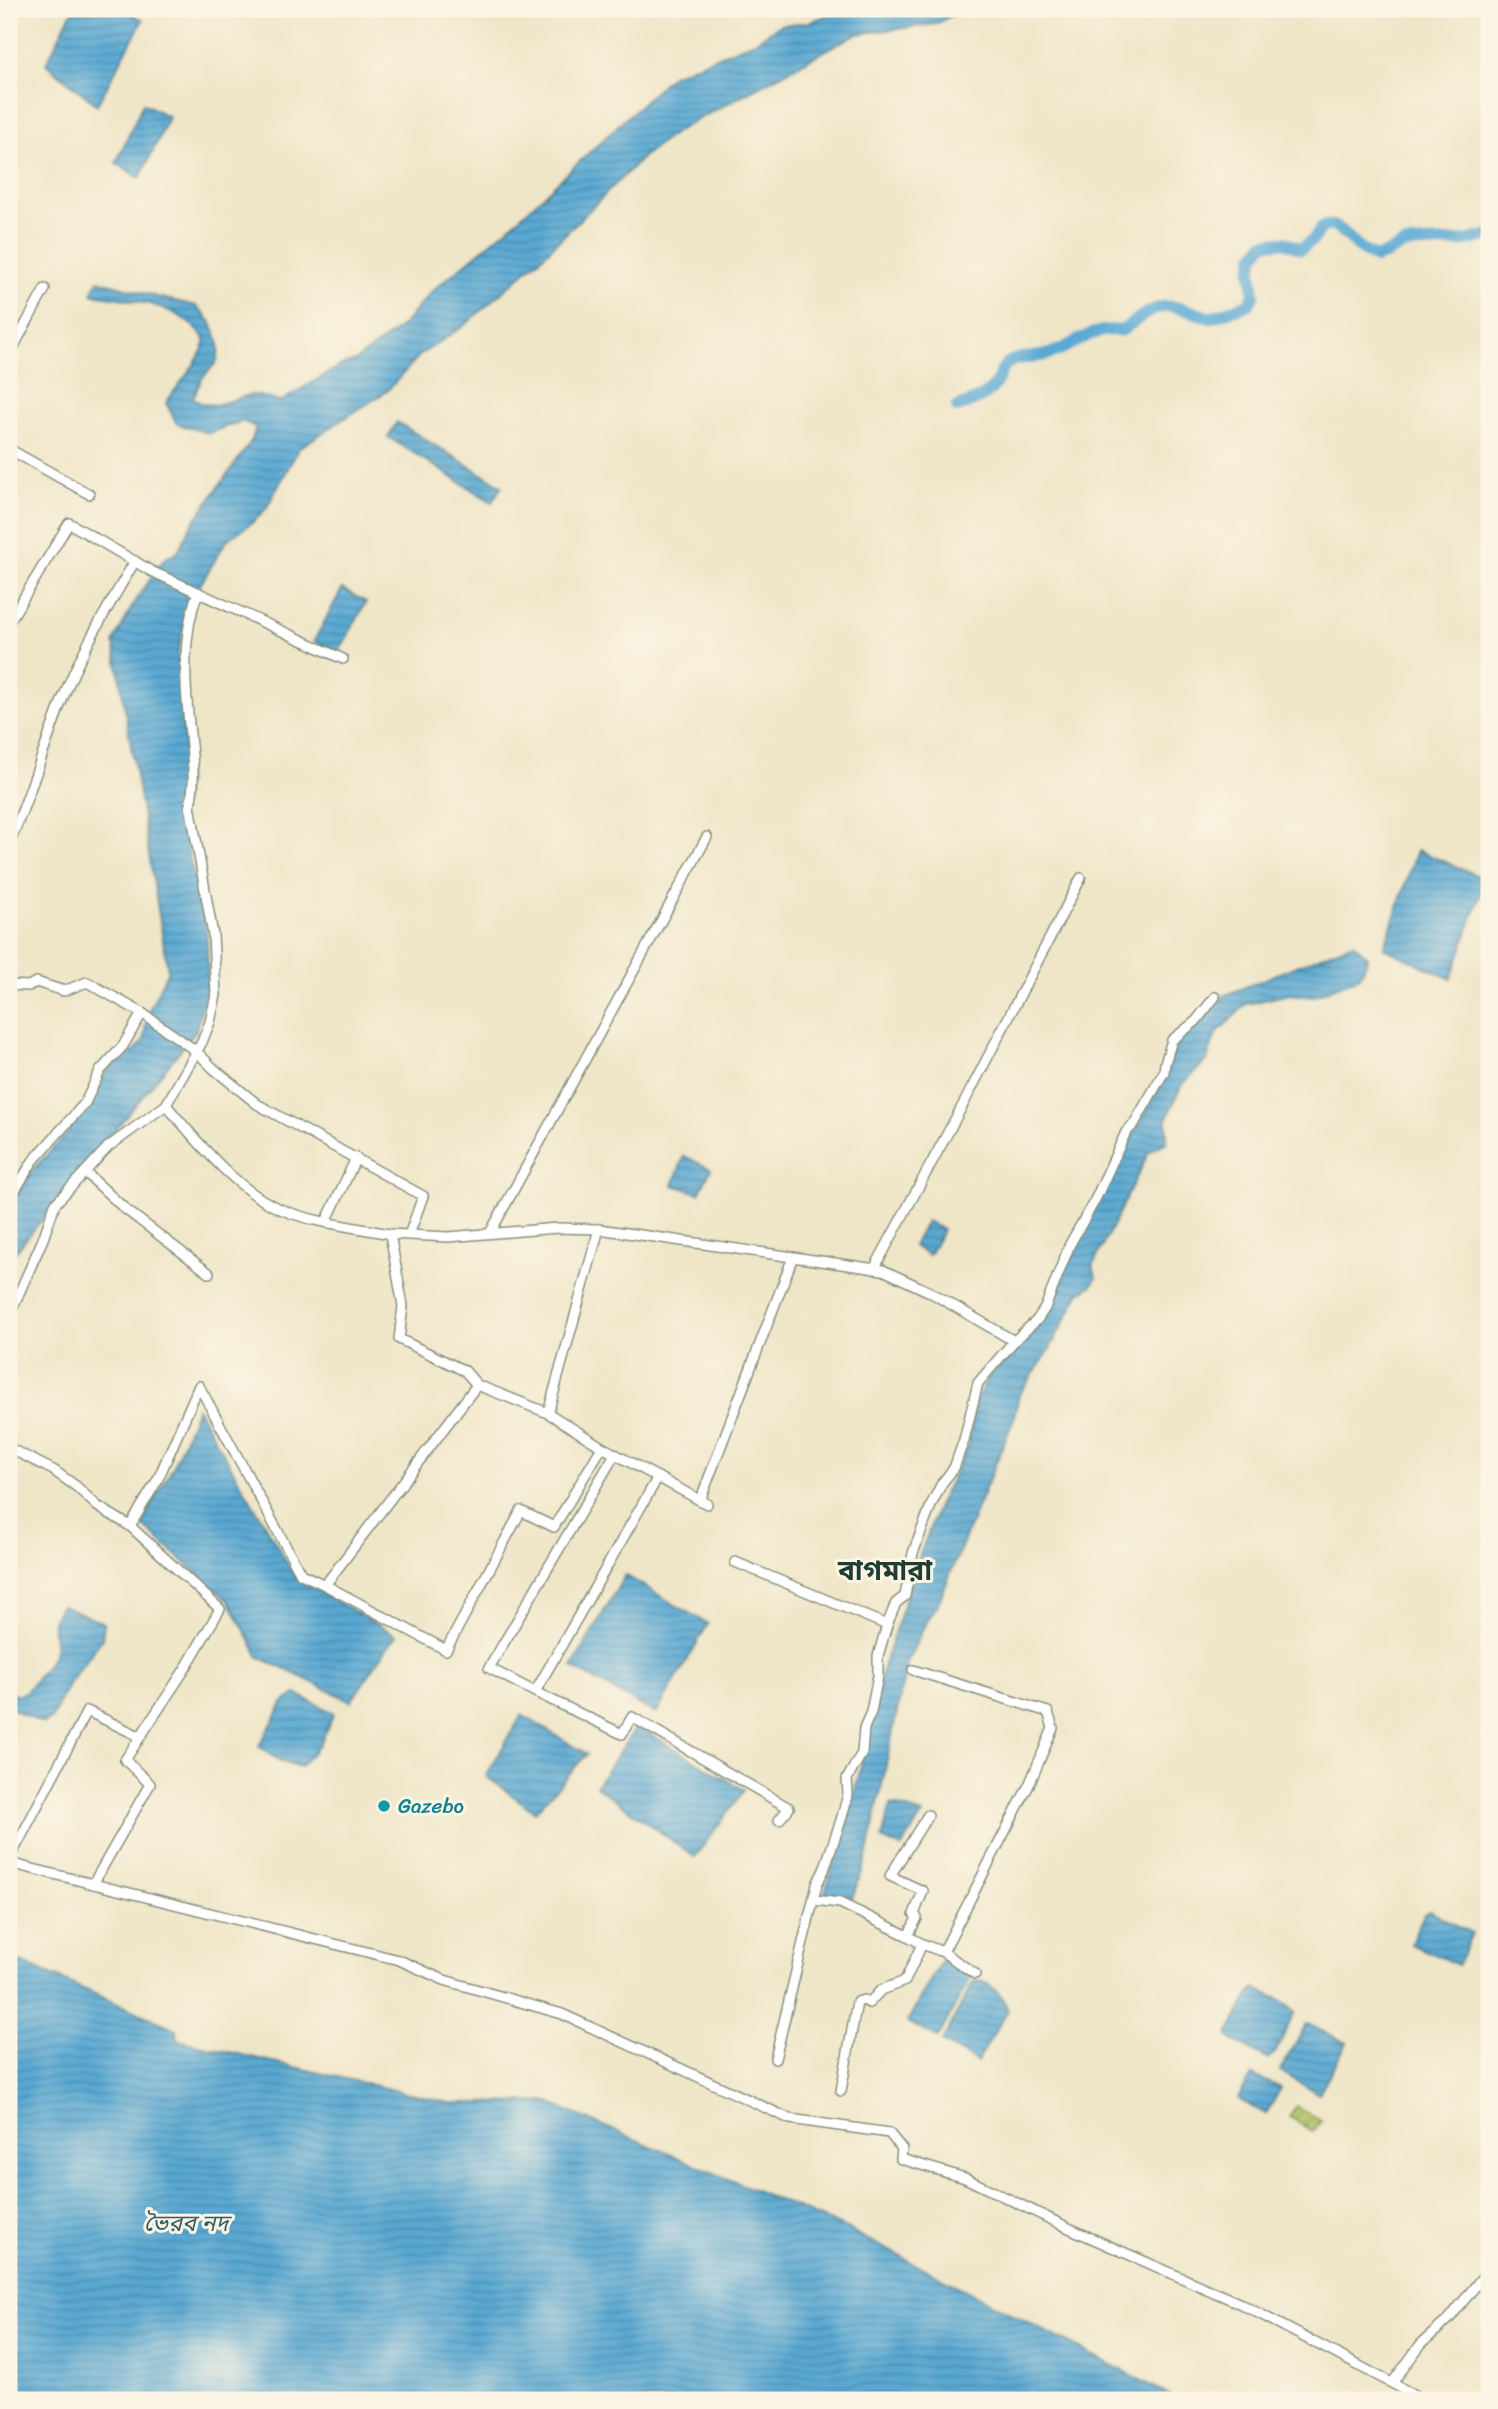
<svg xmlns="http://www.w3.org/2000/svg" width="1498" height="2409" font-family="Sriracha,'Noto Sans Bengali',sans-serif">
<defs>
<pattern id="garden-furrows" width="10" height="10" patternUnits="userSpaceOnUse" patternTransform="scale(1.75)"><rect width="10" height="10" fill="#afc366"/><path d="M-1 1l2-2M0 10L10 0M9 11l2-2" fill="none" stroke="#8ea055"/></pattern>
<pattern id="water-rules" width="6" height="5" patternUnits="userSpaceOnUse" patternTransform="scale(1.75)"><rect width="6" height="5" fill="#5aa9d3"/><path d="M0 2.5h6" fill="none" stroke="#4a8bac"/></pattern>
</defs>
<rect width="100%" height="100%" fill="#fcf5e5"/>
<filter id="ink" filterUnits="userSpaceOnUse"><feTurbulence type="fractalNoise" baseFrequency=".0143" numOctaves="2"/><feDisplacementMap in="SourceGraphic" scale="14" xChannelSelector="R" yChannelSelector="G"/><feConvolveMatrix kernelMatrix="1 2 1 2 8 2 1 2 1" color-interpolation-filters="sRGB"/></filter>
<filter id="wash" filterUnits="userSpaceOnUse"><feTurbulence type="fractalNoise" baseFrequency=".00686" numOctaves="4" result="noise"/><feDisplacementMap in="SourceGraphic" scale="28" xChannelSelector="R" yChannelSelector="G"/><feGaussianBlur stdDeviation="1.57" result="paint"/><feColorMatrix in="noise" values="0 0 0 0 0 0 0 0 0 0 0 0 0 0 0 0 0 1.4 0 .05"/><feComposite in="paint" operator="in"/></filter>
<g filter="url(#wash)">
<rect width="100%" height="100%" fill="#efe5c7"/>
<path fill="url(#garden-furrows)" stroke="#67804d" stroke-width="2" d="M1296,2106L1321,2120L1313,2132L1289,2117Z"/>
<g fill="url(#water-rules)" stroke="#3c7384" stroke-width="2">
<path d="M76,9H122L143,20L97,105L46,64L70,15Z"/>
<path d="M844,9H963L936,24L856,34L680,129L645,155L543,256L465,325L420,355L387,391L299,448L266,509L253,522L227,540L188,605L178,653L187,781L180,817L207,934L208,984L196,1031L9,1260V1207L35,1167L65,1136L101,1085L106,1071L135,1051L144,1040L147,1015L168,970L114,642L134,603L164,559L177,553L192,524L252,440L256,427L242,421L209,433L177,424L166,403C180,382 198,364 206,341C181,303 133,300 92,294L98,280L157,297L196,306L210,321L219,341V352L216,363L202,378L193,398C212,414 233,397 252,395C261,395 272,400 280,402L340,366L355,361L403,325L431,292L513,224L672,75L756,41L780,25L809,22Z"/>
<path d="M143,103L169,117L140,178L116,163Z"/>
<path d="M397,422L502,486L492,502L388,437Z"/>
<path d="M342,589L366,602L338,654L314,641Z"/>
<path d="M1417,850L1486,879L1451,979L1384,948Z"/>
<path d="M1353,943L1368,957L1360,977L1311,997L1290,994L1246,1004L1216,1034L1207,1060L1181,1086L1167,1118V1142L1149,1152L1093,1265L1096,1277L1092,1285L1079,1294L1047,1354L1019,1395L1013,1421L937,1606L928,1618L907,1662L867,1858L852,1899L824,1895L858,1779L882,1671L914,1571L939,1504L968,1445L975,1402L989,1375L1016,1352L1045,1313L1090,1214L1165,1077L1176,1043L1203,1021L1223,996Z"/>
<path d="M684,1156L711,1169L699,1193L673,1185Z"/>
<path d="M926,1221L943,1230L929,1255L913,1246Z"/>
<path d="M197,1408L296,1578L396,1635L351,1701L259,1657L229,1601L143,1526L150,1507L173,1467Z"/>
<path d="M625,1575L708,1624L656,1714L572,1667Z"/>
<path d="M62,1605L104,1623L102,1639L68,1685L51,1719L44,1724L9,1707V1693C14,1695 20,1696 25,1692C29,1690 53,1656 54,1653C57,1631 45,1626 62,1605Z"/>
<path d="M296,1694L334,1713L320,1744L300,1767L279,1760L259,1746L284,1702Z"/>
<path d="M522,1715L587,1754L535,1812L486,1776Z"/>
<path d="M637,1726L744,1790L695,1857L596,1786Z"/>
<path d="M891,1804L923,1814L901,1848L882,1839Z"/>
<path d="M1429,1911L1472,1933L1458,1965L1411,1944L1424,1914Z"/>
<path d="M944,1956L972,1975L938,2038L907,2022Z"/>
<path d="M9,1957L176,2029L177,2040L450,2103L547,2102L849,2230L1179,2400H9Z"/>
<path d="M974,1981C991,1980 1003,1996 1008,2010L977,2062L942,2042Z"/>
<path d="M1256,1989L1281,2000L1295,2012L1275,2053L1267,2059L1232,2040L1228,2035L1249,1995Z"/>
<path d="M1307,2024L1347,2043L1319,2094L1280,2071Z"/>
<path d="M1252,2075L1281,2088L1266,2114L1238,2099Z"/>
</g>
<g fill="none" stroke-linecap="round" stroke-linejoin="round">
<path stroke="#5aa9d3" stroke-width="12" d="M957,407C968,404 987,396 994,386C1000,379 1000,368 1008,363C1018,356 1033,358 1045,355C1075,348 1088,326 1121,331C1162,301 1163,301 1210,318L1249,304L1254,295L1251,271L1254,256L1264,243L1284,242L1301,249L1314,239L1322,227C1339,222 1344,234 1356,245C1361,250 1369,254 1376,258L1406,244L1466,241L1489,235"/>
</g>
</g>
<g filter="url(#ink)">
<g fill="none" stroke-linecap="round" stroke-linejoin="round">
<g stroke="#87917e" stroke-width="12">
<g id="minor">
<path d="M9,355L45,289"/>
<path d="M9,449L89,494"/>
<path d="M9,622L69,523L151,571L343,659"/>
<path d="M9,844C29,798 43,750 61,703C80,653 108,607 135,561"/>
<path d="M9,985L29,986L36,982L64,991L87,982L142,1013L196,1051L214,1069L257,1104L423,1196L409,1235"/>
<path d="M166,1105C196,1140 237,1191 280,1209C314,1223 354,1227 390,1234"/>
<path d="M85,1172L108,1147L166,1105L202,1042L210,1022L216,995L213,935L190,805C196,781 192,758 190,734C185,687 181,637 198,592"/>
<path d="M9,1200L33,1161L85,1103L100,1071L123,1046L142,1013"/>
<path d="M326,1222L356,1158"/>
<path d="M599,1229L557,1228L448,1237L390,1234L403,1306L399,1339L465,1371L477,1385L548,1413L602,1447L707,1504"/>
<path d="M490,1233L707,837"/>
<path d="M874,1269L965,1101L1081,878"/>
<path d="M9,1316L43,1239L55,1204L85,1172L125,1209L209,1273"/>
<path d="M477,1385L325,1585L446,1650L521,1511L554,1527L602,1447"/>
<path d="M199,1386L301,1574L325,1585"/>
<path d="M548,1413L599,1229L883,1270L930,1292L1014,1341"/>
<path d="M9,1448L53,1470L77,1487L97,1506L130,1526L220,1609L185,1669L125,1760L150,1784L93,1884"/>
<path d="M615,1454L489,1668L535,1692L658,1477"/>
<path d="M700,1501L793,1257"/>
<path d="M130,1526L158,1479L199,1386"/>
<path d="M735,1562L887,1625"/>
<path d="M913,1670L1048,1712L1053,1728L1030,1783L943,1952"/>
<path d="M535,1692L622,1734L632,1717L789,1808L779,1820"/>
<path d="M9,1860L87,1711L139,1736"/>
<path d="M9,1863L399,1960L444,1980L562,2014L790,2119L889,2133L902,2149L901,2159L965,2178L1071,2229L1241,2304L1424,2400"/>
<path d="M814,1900L840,1903L908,1936L917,1918L914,1914L923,1891L890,1876L928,1815"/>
<path d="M908,1936L922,1944L943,1952L975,1974"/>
<path d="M775,2059L817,1884L824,1870L842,1817L848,1794L847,1779L862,1753L864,1728L871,1712L878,1676V1656L887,1625L896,1603L905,1596L913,1553L932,1503L942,1483L954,1468L964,1440L978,1383L1014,1341L1037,1320L1045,1308L1070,1244L1095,1200L1126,1132L1134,1124L1164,1072L1165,1063L1172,1040L1196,1021L1215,997"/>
<path d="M841,2091L857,2002L864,2000L869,2003L881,1990L905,1981L922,1944"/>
<path d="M1393,2382L1421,2344L1449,2319L1489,2269"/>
</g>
</g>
<use href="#minor" stroke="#fff" stroke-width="9"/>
</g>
</g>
<circle fill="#0f9aa8" stroke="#fcf5e5" stroke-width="2.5" cx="384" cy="1806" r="7"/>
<g text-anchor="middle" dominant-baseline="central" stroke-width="6" stroke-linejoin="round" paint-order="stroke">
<g font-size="21" fill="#0d838f" stroke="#fcf5e5" text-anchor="start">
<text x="398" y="1806">Gazebo</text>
</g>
<g font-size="23" font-style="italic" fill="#315d64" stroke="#fcf5e5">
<text x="186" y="2223">ভৈরব নদ</text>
</g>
<g font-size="28" font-weight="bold" fill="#1f3d34" stroke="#fcf5e5">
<text x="885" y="1570">বাগমারা</text>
</g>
</g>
<rect width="1498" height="2409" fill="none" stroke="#fcf5e5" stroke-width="35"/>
</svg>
